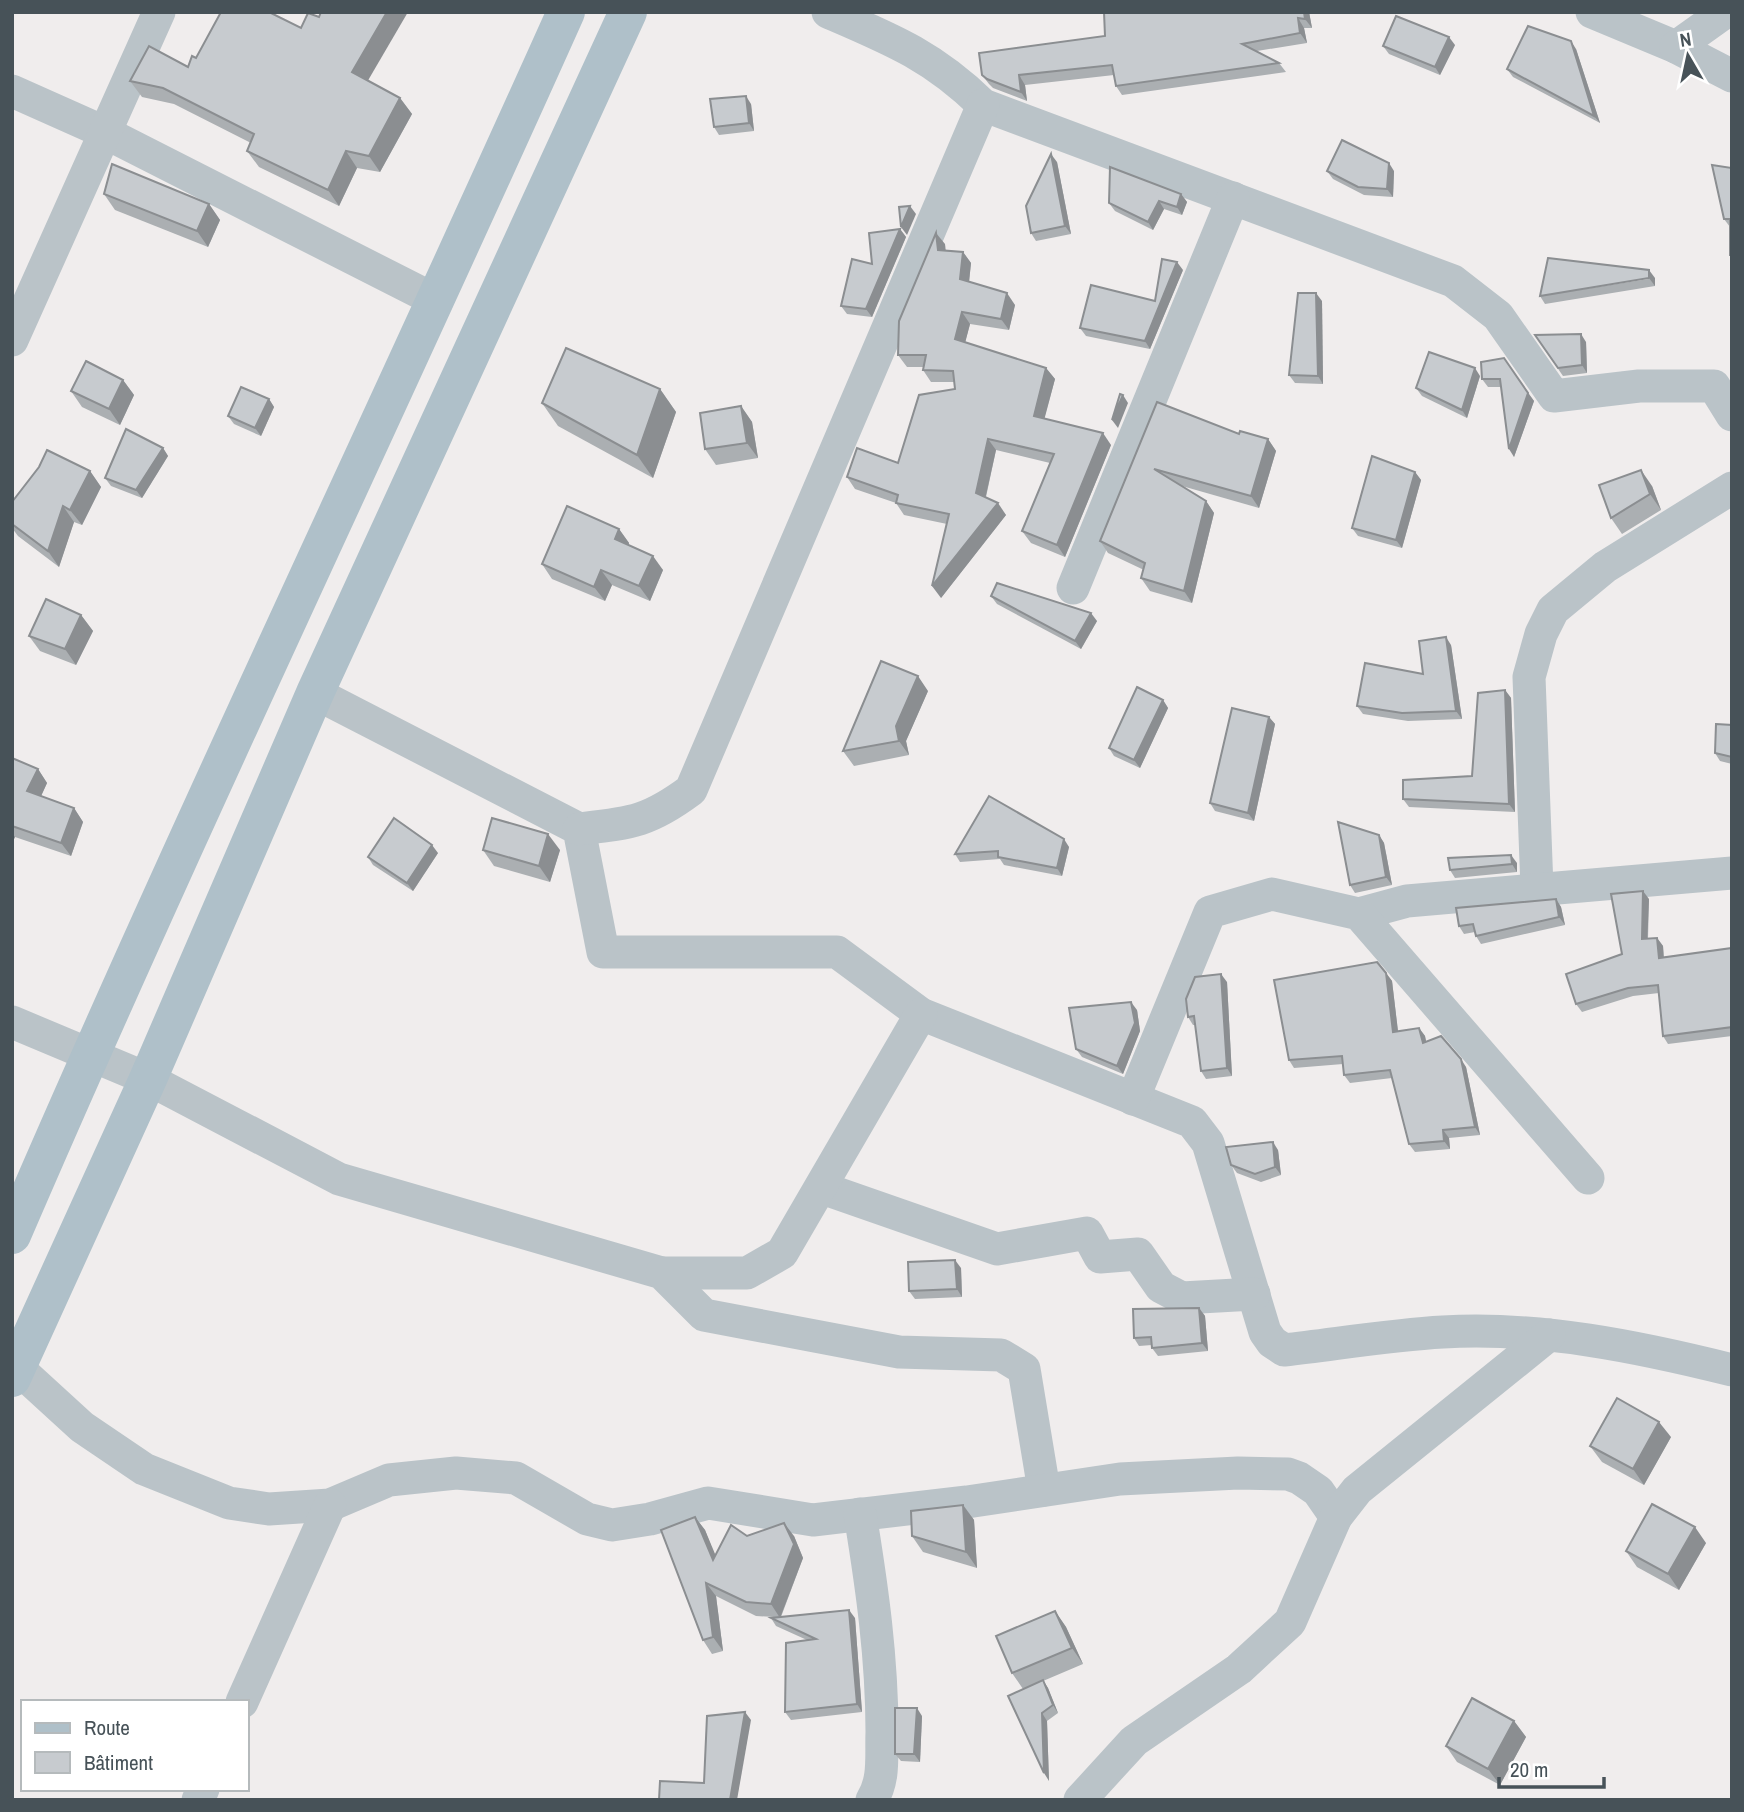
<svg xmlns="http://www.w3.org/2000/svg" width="1744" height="1812" font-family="'Archivo Narrow',sans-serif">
<rect width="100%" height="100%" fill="#f0eded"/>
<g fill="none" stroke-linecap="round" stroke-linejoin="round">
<g stroke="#bac3c8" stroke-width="33">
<path d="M828,12C891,39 933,56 983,105L1453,281L1498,316L1554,396L1639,386H1714L1732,415"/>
<path d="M1592,12L1676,47L1732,76"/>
<path d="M1676,47L1725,12"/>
<path d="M12,91L104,132L437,301"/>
<path d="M12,340L159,12"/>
<path d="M1073,588L1233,198"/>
<path d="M315,693L579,829L603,952H837L921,1014L1192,1122L1208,1143L1265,1332L1272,1342L1284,1350C1337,1344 1390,1335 1443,1332C1538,1326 1640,1347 1732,1370"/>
<path d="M579,829C631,823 648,822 691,790L983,105"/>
<path d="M1537,888L1529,677L1541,634L1553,610L1605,567L1732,488"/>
<path d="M1359,914L1407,901L1732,873"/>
<path d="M12,1022L148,1079L339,1179L662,1273L704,1315L899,1352L1001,1355L1024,1369L1044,1490"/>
<path d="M1133,1099L1210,912L1272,894L1359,914L1588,1178"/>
<path d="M822,1188L997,1249L1087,1233L1100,1257L1138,1254L1161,1287L1182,1298L1254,1294"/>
<path d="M662,1273H747L782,1253L921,1014"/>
<path d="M12,1363L82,1427L144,1469L229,1503L269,1509L330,1505L389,1480L456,1473L516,1478L587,1519L612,1525L650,1519L708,1503L813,1520L967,1502L1120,1479L1238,1473L1288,1474L1299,1478L1318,1491L1336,1517"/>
<path d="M860,1514C872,1587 882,1658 882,1732C881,1756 885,1779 872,1800"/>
<path d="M242,1702L330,1505"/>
<path d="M198,1800L203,1789"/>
<path d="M1080,1800L1134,1741L1239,1669L1290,1622L1336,1517L1357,1490L1549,1335"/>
</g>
<g stroke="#afc0c9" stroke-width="38">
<path d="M12,1235C189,824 383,421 566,12"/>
<path d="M12,1378L148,1079L315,693L628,12"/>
</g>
</g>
<g fill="#abafb2">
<path d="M1309,12L1312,28H1304L1307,43L1257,51L1279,63L1286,72L1122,95L1116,86L1114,75L1025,85L1027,101L993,88L989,84L982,75Z"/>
<path d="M319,17L368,81L400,98L412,114L380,172L357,168L339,206L259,167L247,151L251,143L174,104L142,97L130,81L188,67L196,58L301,28Z"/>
<path d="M1455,45L1440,75L1389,54L1383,46Z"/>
<path d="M1576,49L1600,123L1513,77L1507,69Z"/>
<path d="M751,104L754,131L719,135L714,127Z"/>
<path d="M1057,162L1071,234L1036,241L1031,233Z"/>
<path d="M1732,168V257L1730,255V227L1724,219Z"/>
<path d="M1327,171H1394L1393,197L1364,195L1333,179Z"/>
<path d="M104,194L209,204L220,220L208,247L115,210Z"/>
<path d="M1181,194L1187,202L1182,215L1164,209L1153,230L1115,211L1109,203Z"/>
<path d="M900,229L906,237L872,317L847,314L841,306Z"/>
<path d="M945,244V250L963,252L971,263L969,282L1015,305L1009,330L970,324L965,342L1046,368L1055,379L1044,419L1111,445L1065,557L1031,543L1022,531L1050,463L996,450L986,497L1006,515L941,598L947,524L904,515L896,503L855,489L847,477L898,463L955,389L954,382H931L923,370L924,367H907L898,355Z"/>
<path d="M1183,270L1150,349L1086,336L1080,328L1155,301Z"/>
<path d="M1655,278V286L1545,304L1540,296Z"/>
<path d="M1322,301L1323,384L1295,383L1289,375Z"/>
<path d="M1535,335L1586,342L1587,373L1563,376Z"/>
<path d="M1504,358L1534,401L1514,457L1501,387H1488L1482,379Z"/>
<path d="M1480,376L1467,418L1422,396L1416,388Z"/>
<path d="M123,380L134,395L120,425L82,407L71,391Z"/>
<path d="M660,389L676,412L653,478L558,426L542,403Z"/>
<path d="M269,399L274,407L261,436L234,424L228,416Z"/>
<path d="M1157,402L1239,434L1268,439L1276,451L1259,508L1182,486L1206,501L1214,513L1192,603L1150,591L1141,578L1144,570L1108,553L1100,541Z"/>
<path d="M741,406L752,422L758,458L716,465L705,449Z"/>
<path d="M163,448L168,456L142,498L111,486L105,478Z"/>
<path d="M90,471L101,487L82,525L74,522L59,567L18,536L12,528V502Z"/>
<path d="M1415,472L1421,480L1402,548L1358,536L1352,528Z"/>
<path d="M1652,486L1661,510L1622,534L1611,518Z"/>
<path d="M619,529L629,543V545L663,570L650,601L612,585L605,601L552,579L542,564Z"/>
<path d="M991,596L1097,621L1081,649L997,604Z"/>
<path d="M81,615L93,631L76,665L40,651L29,636Z"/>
<path d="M1451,645L1462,719L1408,721L1363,714L1357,706L1423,674Z"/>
<path d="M1505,690L1511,698L1515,812L1409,807L1403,799L1472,776Z"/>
<path d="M928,691L906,741L909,755L854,766L843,751Z"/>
<path d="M1163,700L1168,708L1140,768L1114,756L1109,748Z"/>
<path d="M1269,717L1275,724L1254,821L1215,811L1210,803Z"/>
<path d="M1732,725V764L1720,761L1715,753Z"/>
<path d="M12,758L38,769L47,783L41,796L74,808L83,822L71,856L15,837L12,843Z"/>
<path d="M989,796L1069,847L1062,876L1004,865L1000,859L960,862L955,854Z"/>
<path d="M1379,835L1384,843L1392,885L1355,893L1350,885Z"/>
<path d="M483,850H560L550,882L494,866Z"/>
<path d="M438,853L413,891L373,865L368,857Z"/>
<path d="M1517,863V872L1455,878L1450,870Z"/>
<path d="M1556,899L1561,907L1565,925L1481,944L1476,936L1475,932L1464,934L1459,926Z"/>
<path d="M1649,899L1648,939L1657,938L1663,946L1664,957L1732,948V1036L1668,1044L1663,1036L1659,993L1633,996L1582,1012L1576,1004L1622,954Z"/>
<path d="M1386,973L1392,981L1398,1031L1419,1028L1425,1036L1426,1042L1466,1067L1480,1135L1449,1138L1450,1149L1415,1152L1409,1144L1392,1078L1350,1083L1344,1075L1343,1064L1294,1068L1289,1060Z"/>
<path d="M1227,982L1232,1076L1206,1079L1201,1071L1195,1025H1193L1188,1017Z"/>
<path d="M1137,1010L1140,1031L1123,1074L1082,1057L1076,1049Z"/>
<path d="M1278,1150L1281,1175L1261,1182L1237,1173L1231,1165Z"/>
<path d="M961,1268L962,1297L915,1299L909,1291Z"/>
<path d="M1199,1308L1205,1316L1208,1351L1158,1356L1152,1348V1345L1139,1346L1134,1338Z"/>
<path d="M1671,1437L1644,1485L1602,1462L1590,1446Z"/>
<path d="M963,1505L974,1520L977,1568L923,1552L912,1536Z"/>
<path d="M695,1517L705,1530L715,1556L747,1536H794L803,1558L781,1617L855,1618L862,1712L791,1720L785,1712L807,1640L776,1626L771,1618L774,1617L756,1616L716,1596L723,1651L712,1654L703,1640Z"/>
<path d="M1706,1543L1679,1590L1637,1567L1626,1551Z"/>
<path d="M1055,1611L1066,1627L1083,1664L1043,1681L1048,1688L1058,1713L1047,1721L1049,1781L1023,1689L1012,1673Z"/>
<path d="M922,1716L920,1762L901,1761L895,1754Z"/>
<path d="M1514,1721L1526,1737L1500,1785L1457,1762L1446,1746Z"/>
</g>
<g fill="#8b8e91">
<path d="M387,12H408L363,89L352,72Z"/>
<path d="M1304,12H1309L1312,28L1305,19Z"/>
<path d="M1298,18L1304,28L1307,43L1300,33Z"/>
<path d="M1449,37L1455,45L1440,75L1435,67Z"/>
<path d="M1571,41L1576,49L1600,123L1594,116Z"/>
<path d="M1019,75L1025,85L1027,101L1021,92Z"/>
<path d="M746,96L751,104L754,131L749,123Z"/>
<path d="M400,98L412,114L380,172L369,156Z"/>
<path d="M346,151L357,168L339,206L328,190Z"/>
<path d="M1051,154L1057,162L1071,234L1065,226Z"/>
<path d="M1389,163L1394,171L1393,197L1387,189Z"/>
<path d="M1181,194L1187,202L1182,215L1177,207Z"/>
<path d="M1159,201L1164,209L1153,230L1148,222Z"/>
<path d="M209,204L220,220L208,247L197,231Z"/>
<path d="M910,206L916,214L907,235L901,227Z"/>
<path d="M900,229L906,237L872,317L866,309Z"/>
<path d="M936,233L945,244L947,261L938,250Z"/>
<path d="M963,252L971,263L968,291L960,279Z"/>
<path d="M1177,262L1183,270L1150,349L1145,341Z"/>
<path d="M1649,270L1655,278V286L1649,278Z"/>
<path d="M1007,293L1015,305L1009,330L1001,319Z"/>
<path d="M1316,293L1322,301L1323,384L1318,376Z"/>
<path d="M962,312L970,324L963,351L955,339Z"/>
<path d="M1581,334L1586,342L1587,373L1582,365Z"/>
<path d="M1046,368L1055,379L1042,428L1034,416Z"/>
<path d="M1475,368L1480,376L1467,418L1462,410Z"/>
<path d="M123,380L134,395L120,425L109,409Z"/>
<path d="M660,389L676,412L653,478L637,455Z"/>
<path d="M1528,393L1534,401L1514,457L1509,449Z"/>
<path d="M1123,395L1128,403L1118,428L1112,420Z"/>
<path d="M269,399L274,407L261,436L255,428Z"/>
<path d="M741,406L752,422L758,458L747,443Z"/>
<path d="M1103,433L1111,445L1065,557L1057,545Z"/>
<path d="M988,439L996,450L984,504L976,493Z"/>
<path d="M1268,439L1276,451L1259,508L1251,496Z"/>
<path d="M163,448L168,456L142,498L136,490Z"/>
<path d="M1641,470L1652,486L1661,510L1650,494Z"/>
<path d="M90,471L101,487L82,525L70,510Z"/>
<path d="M1415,472L1421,480L1402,548L1396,540Z"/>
<path d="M1206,501L1214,513L1192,603L1184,591Z"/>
<path d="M998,503L1006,515L941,598L932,586Z"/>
<path d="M63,506L74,522L59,567L48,551Z"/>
<path d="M619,529L629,543L625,553L615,539Z"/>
<path d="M653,556L663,570L650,601L639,586Z"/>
<path d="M601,570L612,585L605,601L594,587Z"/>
<path d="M1091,613L1097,621L1081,649L1075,641Z"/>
<path d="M81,615L93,631L76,665L65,649Z"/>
<path d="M1446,637L1451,645L1462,719L1456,711Z"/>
<path d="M918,676L928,691L906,741L909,755L899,741L896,726Z"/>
<path d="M1505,690L1511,698L1515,812L1509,804Z"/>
<path d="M1163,700L1168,708L1140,768L1134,760Z"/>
<path d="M1269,717L1275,724L1254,821L1248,813Z"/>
<path d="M38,769L47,783L37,805L27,791Z"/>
<path d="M74,808L83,822L71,856L61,843Z"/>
<path d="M12,833L15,837L12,843Z"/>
<path d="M548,834L560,850L550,882L539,866Z"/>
<path d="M1379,835L1384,843L1392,885L1386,877Z"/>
<path d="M1064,839L1069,847L1062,876L1057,868Z"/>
<path d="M432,845L438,853L413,891L407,883Z"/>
<path d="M1511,855L1517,863V872L1512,864Z"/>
<path d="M1643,891L1649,899L1647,947L1642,939Z"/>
<path d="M1556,899L1561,907L1565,925L1559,917Z"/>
<path d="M1657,938L1663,946L1664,966L1659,958Z"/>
<path d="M1386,973L1392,981L1399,1040L1393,1032Z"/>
<path d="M1221,974L1227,982L1232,1076L1227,1068Z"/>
<path d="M1131,1002L1137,1010L1140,1031L1123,1074L1117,1066Z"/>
<path d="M1419,1028L1425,1036L1428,1051L1423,1043Z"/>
<path d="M1461,1059L1466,1067L1480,1135L1475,1127Z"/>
<path d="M1443,1130L1449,1138L1450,1149L1444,1141Z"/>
<path d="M1273,1142L1278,1150L1281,1175L1275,1167Z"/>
<path d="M955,1260L961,1268L962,1297L957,1289Z"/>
<path d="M1199,1308L1205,1316L1208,1351L1202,1343Z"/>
<path d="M1659,1422L1671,1437L1644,1485L1633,1469Z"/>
<path d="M963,1505L974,1520L977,1568L966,1552Z"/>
<path d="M695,1517L705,1530L723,1573L713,1560Z"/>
<path d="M784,1523L794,1536L803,1558L780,1618L771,1604Z"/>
<path d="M1695,1527L1706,1543L1679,1590L1668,1574Z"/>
<path d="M706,1583L716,1596L723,1651L713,1637Z"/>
<path d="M849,1610L855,1618L862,1712L857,1704Z"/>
<path d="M1055,1611L1066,1627L1083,1664L1072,1648Z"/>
<path d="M1043,1680L1048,1688L1058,1713L1053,1705Z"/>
<path d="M917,1708L922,1716L920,1762L914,1754Z"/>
<path d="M745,1712L751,1720L737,1800H730Z"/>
<path d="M1042,1713L1047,1721L1049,1781L1044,1773Z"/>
<path d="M1514,1721L1526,1737L1500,1785L1488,1769Z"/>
</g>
<g fill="#c7cbcf" stroke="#8b8e91" stroke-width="2">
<path d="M221,12H269L301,28L308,13L319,17L321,12H387L352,72L400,98L369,156L346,151L328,190L247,151L254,134L163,88L130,81L149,46L188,67L192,56L196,58Z"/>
<path d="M1104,12H1304L1305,19L1298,18L1300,33L1242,44L1279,63L1116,86L1112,65L1019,75L1021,92L987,79L982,75L979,53L1105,36Z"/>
<path d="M1396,16L1449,37L1435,67L1383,46Z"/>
<path d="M1528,26L1571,41L1594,116L1507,69Z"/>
<path d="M746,96L749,123L714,127L710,99Z"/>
<path d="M1342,140L1389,163L1387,189L1358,187L1327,171Z"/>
<path d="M1051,154L1065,226L1031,233L1026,206Z"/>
<path d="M112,164L209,204L197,231L104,194Z"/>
<path d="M1712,165L1732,168V255H1730V219H1724Z"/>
<path d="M1110,167L1181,194L1177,207L1159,201L1148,222L1109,203Z"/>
<path d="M910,206L901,227L899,207Z"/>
<path d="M900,229L866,309L841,306L852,259L872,264L869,233Z"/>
<path d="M936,233L938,250L963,252L960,279L1007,293L1001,319L962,312L955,339L1046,368L1034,416L1103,433L1057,545L1022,531L1054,454L988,439L976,493L998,503L932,586L949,514L896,503L898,495L847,477L857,448L898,463L919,395L955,389L953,371L923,370L926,355H898L899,321Z"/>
<path d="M1548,258L1649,270V278L1540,296Z"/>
<path d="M1162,259L1177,262L1145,341L1080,328L1091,285L1155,301Z"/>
<path d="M1298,293H1316L1318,376L1289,375Z"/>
<path d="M1581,334L1582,365L1558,368L1535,335Z"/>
<path d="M566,348L660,389L637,455L542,403Z"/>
<path d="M1429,352L1475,368L1462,410L1416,388Z"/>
<path d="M1504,358L1528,393L1509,449L1500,379H1482L1481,362Z"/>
<path d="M86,361L123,380L109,409L71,391Z"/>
<path d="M241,387L269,399L255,428L228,416Z"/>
<path d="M1120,394L1123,395L1112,420Z"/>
<path d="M1157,402L1239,434L1240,431L1268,439L1251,496L1154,469L1206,501L1184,591L1141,578L1145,563L1100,541Z"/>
<path d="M741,406L747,443L705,449L700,413Z"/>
<path d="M126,429L163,448L136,490L105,478Z"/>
<path d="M47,450L90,471L70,510L63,506L48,551L12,524V502L39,467Z"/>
<path d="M1372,456L1415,472L1396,540L1352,528Z"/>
<path d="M1641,470L1650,494L1611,518L1599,485Z"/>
<path d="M567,506L619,529L615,539L653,556L639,586L601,570L594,587L542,564Z"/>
<path d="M997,583L1091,613L1075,641L991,596Z"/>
<path d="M46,599L81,615L65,649L29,636Z"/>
<path d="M1446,637L1456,711L1402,713L1357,706L1365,663L1423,674L1419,641Z"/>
<path d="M881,661L918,676L896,726L899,741L843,751Z"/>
<path d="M1137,687L1163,700L1134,760L1109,748Z"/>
<path d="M1505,690L1509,804L1403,799V780L1472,776L1478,693Z"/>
<path d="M1232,708L1269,717L1248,813L1210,803Z"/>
<path d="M1716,724L1732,725V757L1715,753Z"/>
<path d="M12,758L38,769L27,791L74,808L61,843L12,826Z"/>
<path d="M989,796L1064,839L1057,868L998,857V851L955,854Z"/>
<path d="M394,818L432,845L407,883L368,857Z"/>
<path d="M492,818L548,834L539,866L483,850Z"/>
<path d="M1338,822L1379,835L1386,877L1350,885Z"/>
<path d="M1511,855L1512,864L1450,870L1448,858Z"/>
<path d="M1643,891L1642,939L1657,938L1659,958L1732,948V1027L1663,1036L1658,985L1628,988L1576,1004L1566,974L1622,954L1611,894Z"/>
<path d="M1556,899L1559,917L1476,936L1473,924L1459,926L1456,908Z"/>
<path d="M1377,962L1386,973L1393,1032L1419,1028L1423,1043L1441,1036L1461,1059L1475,1127L1443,1130L1444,1141L1409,1144L1390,1070L1344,1075L1342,1056L1289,1060L1274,980Z"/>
<path d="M1221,974L1227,1068L1201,1071L1194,1016L1188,1017L1186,999L1195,977Z"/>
<path d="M1131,1002L1135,1023L1117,1066L1076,1049L1069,1008Z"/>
<path d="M1273,1142L1275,1167L1255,1174L1231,1165L1226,1147Z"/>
<path d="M955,1260L957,1289L909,1291L908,1262Z"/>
<path d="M1199,1308L1202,1343L1152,1348L1151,1337L1134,1338L1133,1309Z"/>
<path d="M1617,1398L1659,1422L1633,1469L1590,1446Z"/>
<path d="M1652,1504L1695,1527L1668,1574L1626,1551Z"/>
<path d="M963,1505L966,1552L912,1536L911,1511Z"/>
<path d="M695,1517L713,1560L731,1525L747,1536L784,1523L794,1544L771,1604L746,1602L706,1583L713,1637L703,1640L661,1530Z"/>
<path d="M849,1610L857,1704L785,1712L786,1643L816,1639L771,1618Z"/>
<path d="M1055,1611L1072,1648L1012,1673L996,1636Z"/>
<path d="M1043,1680L1053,1705L1042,1713L1044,1773L1008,1696Z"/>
<path d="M1472,1698L1514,1721L1488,1769L1446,1746Z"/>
<path d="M895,1708H917L914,1754H895Z"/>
<path d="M745,1712L730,1800H659L660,1781L704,1783L707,1716Z"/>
</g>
<rect width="1744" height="1812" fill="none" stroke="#475258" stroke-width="28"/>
<rect x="21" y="1700" width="228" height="91" fill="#ffffff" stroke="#b5babc" stroke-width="2"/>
<rect x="35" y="1723" width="35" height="10" fill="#afc0c9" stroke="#b5babc" stroke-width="2"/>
<text x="84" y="1735" font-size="21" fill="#475258">Route</text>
<rect x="35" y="1752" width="35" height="21" fill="#c7cbcf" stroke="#b5babc" stroke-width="2"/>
<text x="84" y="1770" font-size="21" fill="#475258">Bâtiment</text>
<g transform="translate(1688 56) rotate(351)" stroke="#ffffff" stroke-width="5" paint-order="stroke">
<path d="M0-5L12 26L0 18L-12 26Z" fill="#475258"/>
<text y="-10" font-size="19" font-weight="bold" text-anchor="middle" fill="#475258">N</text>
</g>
<path d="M1499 1777v10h105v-10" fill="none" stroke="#475258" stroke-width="3.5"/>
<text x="1510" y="1777" font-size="21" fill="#475258" stroke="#ffffff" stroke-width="5" paint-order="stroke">20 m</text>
</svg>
